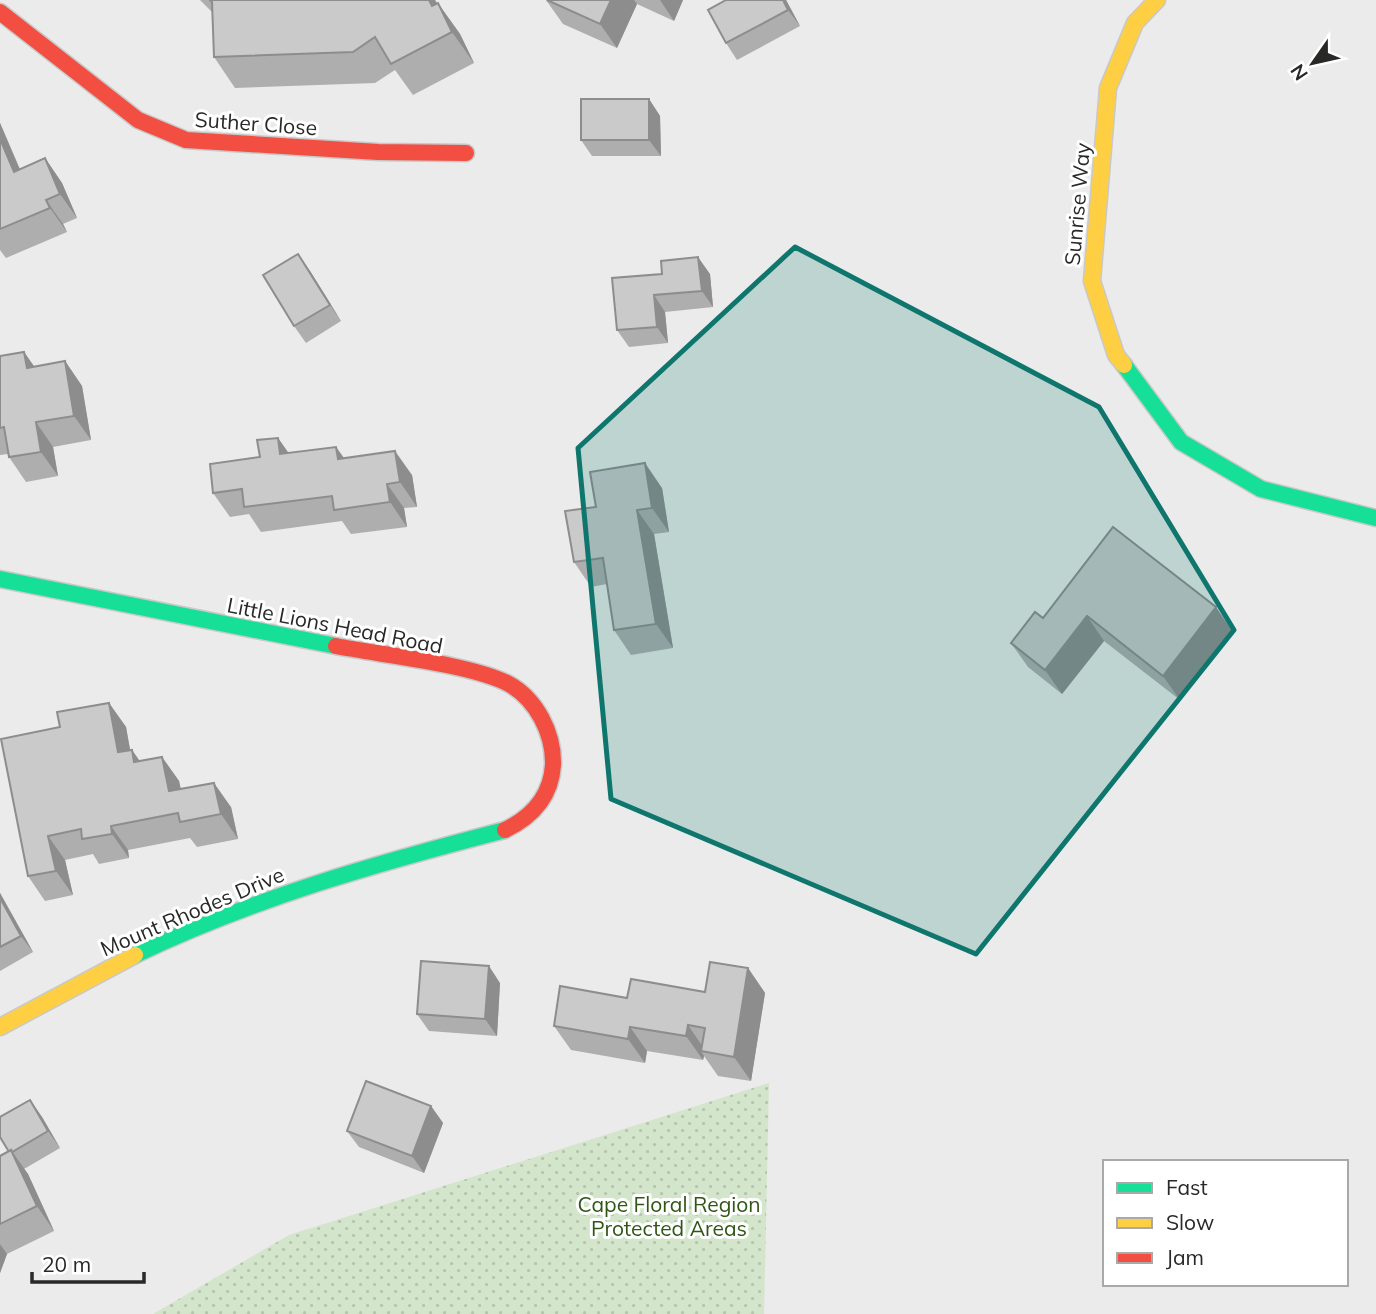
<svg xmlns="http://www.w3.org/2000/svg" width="1376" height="1314" font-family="Mulish,sans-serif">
<defs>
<pattern id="green-dots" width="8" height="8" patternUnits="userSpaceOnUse" patternTransform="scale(1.75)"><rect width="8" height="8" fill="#d3e5ca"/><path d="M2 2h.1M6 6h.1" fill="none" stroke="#b5c4ae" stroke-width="1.8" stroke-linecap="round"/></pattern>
</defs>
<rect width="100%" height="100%" fill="#eaebea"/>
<path fill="url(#green-dots)" d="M769,1083L764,1314H153L289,1235Z"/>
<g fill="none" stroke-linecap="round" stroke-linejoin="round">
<g stroke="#c8c9c8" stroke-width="19">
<g id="fast">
<path d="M1124,365L1181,442L1261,489L1376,518"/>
<path d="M0,579L336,646"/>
<path d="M135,955C254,898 378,863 505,830"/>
</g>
</g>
<g stroke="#c8c9c8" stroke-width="19">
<g id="slow">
<path d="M1124,365L1116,355L1092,281L1108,88L1135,23L1157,0"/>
<path d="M0,1027L135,955"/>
</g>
</g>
<g stroke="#c8c9c8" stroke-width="19">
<g id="jam">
<path d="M0,12L138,120L186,140L378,152L466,153"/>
<path d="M336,646C381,655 471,664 509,684C536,699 554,733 553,765C551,796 532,817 505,830"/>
</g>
</g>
<use href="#fast" stroke="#16e098" stroke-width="16"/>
<use href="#slow" stroke="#ffcf43" stroke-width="16"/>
<use href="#jam" stroke="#f24e42" stroke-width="16"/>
</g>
<g fill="#aeaeae">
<path d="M200,0H435L460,34L474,63L413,95L395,70L375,83L235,88L214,57L212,12Z"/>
<path d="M546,0H683L674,21L637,4L617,48L563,24Z"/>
<path d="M786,0L800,26L737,60L726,43Z"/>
<path d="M649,99L660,116L661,156H592L581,140Z"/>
<path d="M0,123L20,169L45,158L62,183L77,218L63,224L67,232L6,258L0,250Z"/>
<path d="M310,271L341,321L306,343L294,326Z"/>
<path d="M662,274H710L713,307L665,312L668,343L629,347L617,330Z"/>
<path d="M24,352L34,367L65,361L82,386L91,440L53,447L58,476L26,482L9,457L8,454L0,455V356Z"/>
<path d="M278,438L288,453L336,447L344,458L412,475L417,507L404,508L407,527L351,534L342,521L261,532L249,514L230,517L213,493L260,457Z"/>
<path d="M662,488L669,532L654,534L673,648L631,655L614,630L607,584L591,587L574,562L596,507Z"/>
<path d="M1113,527L1233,632L1180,700L1104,641L1062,694L1028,667L1011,643L1043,618Z"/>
<path d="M109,703L126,727L130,750H132L139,761L162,757L179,781L181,789L231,807L238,839L197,847L190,838L128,850L129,858L99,864L93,854L65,860L73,895L45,901L28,876Z"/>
<path d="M0,893L33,952L0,971Z"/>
<path d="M748,968L765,993L751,1081L718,1076L704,1056L703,1060L647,1051L645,1063L571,1050L554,1026L627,998L705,992Z"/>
<path d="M500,983L497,1036L429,1031L417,1014Z"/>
<path d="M30,1100L42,1117L60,1148L24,1169L28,1174L54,1231L7,1254L0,1273V1156L9,1152Z"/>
<path d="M431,1106L443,1123L424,1173L359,1147L347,1131Z"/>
</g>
<g fill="#8d8d8d">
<path d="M429,0H435L451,32L432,6Z"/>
<path d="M611,0H634L637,4L617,48L600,24Z"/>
<path d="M660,0H683L674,21Z"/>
<path d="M783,0H786L800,26L788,10Z"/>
<path d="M438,3L460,34L474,63L452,32Z"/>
<path d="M649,99L660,116L661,156L649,140Z"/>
<path d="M0,123L31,196L14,172L0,139Z"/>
<path d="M45,158L62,183L77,218L60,194Z"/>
<path d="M46,200L63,224L67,232L50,208Z"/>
<path d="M298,254L310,271L341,321L330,305Z"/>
<path d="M698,257L710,274L713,307L702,291Z"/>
<path d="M654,295L665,312L668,343L657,327Z"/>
<path d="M24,352L41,376L27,368Z"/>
<path d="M65,361L82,386L91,440L74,416Z"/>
<path d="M36,422L53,447L58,476L41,452Z"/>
<path d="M278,438L295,462L280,454Z"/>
<path d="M336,447L353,471L338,459Z"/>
<path d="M395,451L412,475L417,507L400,482Z"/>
<path d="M645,463L662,488L669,532L652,508Z"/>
<path d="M387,484L404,508L407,527L390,502Z"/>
<path d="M637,510L654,534L673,648L656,624Z"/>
<path d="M1216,607L1233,632L1180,700L1163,676Z"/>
<path d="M1087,616L1104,641L1062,694L1045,670Z"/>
<path d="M109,703L126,727L135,777L118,752Z"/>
<path d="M132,750L149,774L134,762Z"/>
<path d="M162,757L179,781L186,816L169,791Z"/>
<path d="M214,783L231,807L238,839L221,814Z"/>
<path d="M111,826L128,850L129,858L112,834Z"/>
<path d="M48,836L65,860L73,895L56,871Z"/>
<path d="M0,893L33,952L21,936L0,898Z"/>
<path d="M489,966L500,983L497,1036L485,1019Z"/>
<path d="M748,968L765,993L751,1081L734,1057Z"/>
<path d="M688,1025L705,1050L701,1051L704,1056L703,1060L686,1036Z"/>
<path d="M630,1027L647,1051L645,1063L628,1039Z"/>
<path d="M30,1100L42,1117L60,1148L48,1131Z"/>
<path d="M431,1106L443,1123L424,1173L412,1156Z"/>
<path d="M11,1150L28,1174L54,1231L37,1206Z"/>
<path d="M0,1244L7,1254L0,1273Z"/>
</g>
<g fill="#cacaca" stroke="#8d8d8d" stroke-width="2">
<path d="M210,0H429L432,6L438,3L452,32L391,64L375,37L353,52L214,57L212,2Z"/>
<path d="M547,0H611L600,24Z"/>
<path d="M726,0H783L788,10L726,43L708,10Z"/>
<rect x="581" y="99" width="68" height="41"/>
<path d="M0,139L14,172L45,158L60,194L46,200L50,208L0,229Z"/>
<path d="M298,254L330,305L294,326L263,275Z"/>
<path d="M698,257L702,291L654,295L657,327L617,330L612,278L662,274L661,261Z"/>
<path d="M24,352L27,368L65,361L74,416L36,422L41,452L9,457L4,427L0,428V356Z"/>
<path d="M278,438L280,454L336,447L338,459L395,451L400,482L387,484L390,502L334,510L332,496L244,507L242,489L213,493L210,464L260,457L257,440Z"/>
<path d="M645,463L652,508L637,510L656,624L614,630L603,558L574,562L565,511L596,507L590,472Z"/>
<path d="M1113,527L1216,607L1163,676L1087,616L1045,670L1011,643L1035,612L1043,618Z"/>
<path d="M109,703L118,752L132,750L134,762L162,757L169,791L214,783L221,814L180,822L178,813L111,826L112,834L82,839L81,829L48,836L56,871L28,876L1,739L60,727L57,712Z"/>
<path d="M0,898L21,936L0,947Z"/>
<path d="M421,961L489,966L485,1019L417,1014Z"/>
<path d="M710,962L748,968L734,1057L701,1051L705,1028L688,1025L686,1036L630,1027L628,1039L554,1026L560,986L627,998L631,979L705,992Z"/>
<path d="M366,1081L431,1106L412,1156L347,1131Z"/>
<path d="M30,1100L48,1131L12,1152L11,1150L9,1152L0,1137V1117Z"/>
<path d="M11,1150L37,1206L0,1224V1156Z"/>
</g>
<path fill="#0f766e" fill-opacity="0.2" stroke="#0f766e" stroke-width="5" stroke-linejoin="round" d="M795,247L1099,407L1234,630L976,954L611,799L578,448Z"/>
<g text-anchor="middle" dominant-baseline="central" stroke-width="6" stroke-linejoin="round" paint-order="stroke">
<g font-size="21" fill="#282927" stroke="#fff">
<text transform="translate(256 123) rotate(4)">Suther Close</text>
<text transform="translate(1077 204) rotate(-85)">Sunrise Way</text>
<text transform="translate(335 625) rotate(11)">Little Lions Head Road</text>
<text transform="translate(192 911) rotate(-23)">Mount Rhodes Drive</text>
</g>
<g font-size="21" fill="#305615" stroke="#fff">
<text x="669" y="1204">Cape Floral Region<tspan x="669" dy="24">Protected Areas</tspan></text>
</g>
</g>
<rect x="1103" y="1160" width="245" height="126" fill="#ffffff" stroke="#a9a9a9" stroke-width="2"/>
<rect x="1117" y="1183" width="35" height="10" fill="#16e098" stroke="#a9a9a9" stroke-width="2"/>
<text x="1166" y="1195" font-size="21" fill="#282927">Fast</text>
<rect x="1117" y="1218" width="35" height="10" fill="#ffcf43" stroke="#a9a9a9" stroke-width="2"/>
<text x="1166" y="1230" font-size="21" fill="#282927">Slow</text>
<rect x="1117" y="1253" width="35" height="10" fill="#f24e42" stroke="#a9a9a9" stroke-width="2"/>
<text x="1166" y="1265" font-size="21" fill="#282927">Jam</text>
<g transform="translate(1313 63) rotate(236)" stroke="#ffffff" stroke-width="5" paint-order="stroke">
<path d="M0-5L12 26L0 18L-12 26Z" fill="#282927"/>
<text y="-10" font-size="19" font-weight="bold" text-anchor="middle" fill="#282927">N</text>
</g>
<path d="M32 1272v10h112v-10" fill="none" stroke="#282927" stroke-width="3.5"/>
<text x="42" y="1272" font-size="21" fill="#282927" stroke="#ffffff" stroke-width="5" paint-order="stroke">20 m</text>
</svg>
